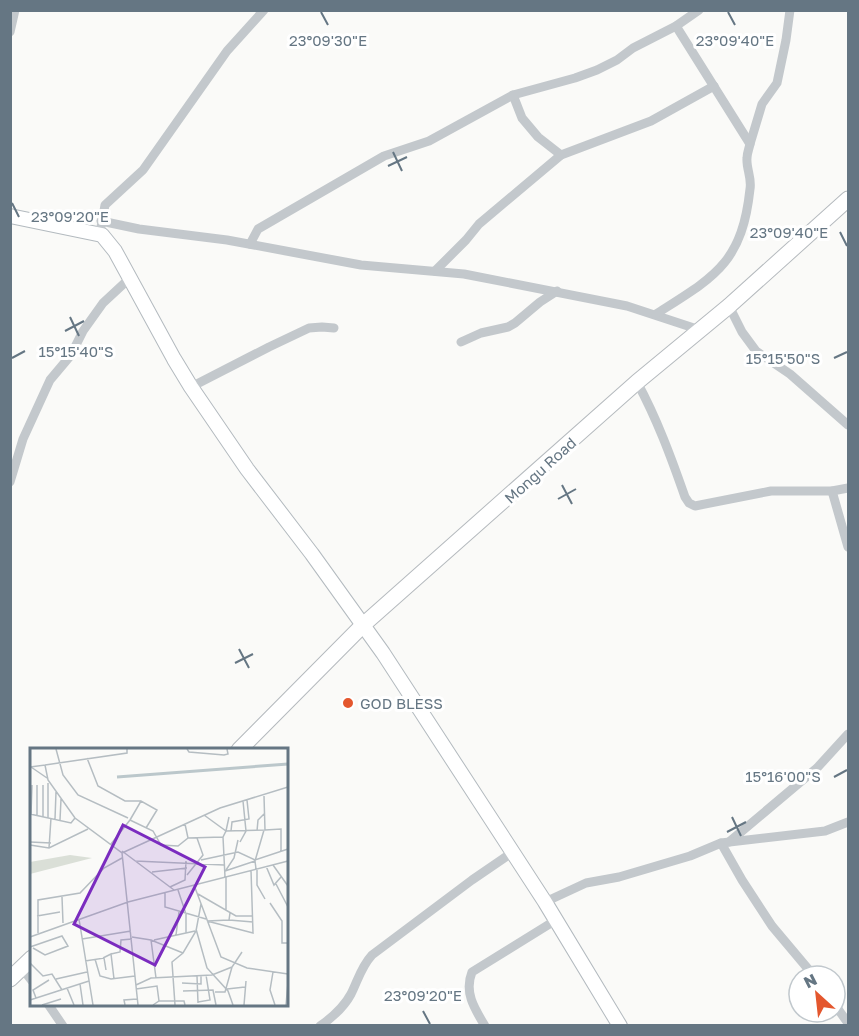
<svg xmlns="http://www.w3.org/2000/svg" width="859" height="1036" font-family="'Golos Text',sans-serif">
<rect width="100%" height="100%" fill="#fafaf8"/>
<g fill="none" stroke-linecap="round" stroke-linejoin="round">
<g stroke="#b3babf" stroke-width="16">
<path id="secondary" d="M10,216L102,235L115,251L174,359L191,387L247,469L312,554L383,653L545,902L620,1026"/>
</g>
<g stroke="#b5babe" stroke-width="17">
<g id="primary">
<path d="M239,750L363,625L637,382L729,306L848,199"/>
<path d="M10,979L32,958"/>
</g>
</g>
<g stroke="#c3c8cc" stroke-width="9">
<path d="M10,32L15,10"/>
<path d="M513,95L522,118L538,137L561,155"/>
<path d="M750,144L762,104L777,83L786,40L790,10"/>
<path d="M101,221L139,229L227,240L361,265L464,274L627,306L700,330"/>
<path d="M101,227L105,205L143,170L227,51L264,10"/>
<path d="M250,244L258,229L384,156L429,141L513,95L575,78L597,70L617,60L633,48L676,26L699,10"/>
<path d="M435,271L466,240L479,224L561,155L651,121L714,86"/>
<path d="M729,306L742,332L756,351L790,374L848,425"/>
<path d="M656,314C714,277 742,264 750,189C752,178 746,168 747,158C747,153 749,149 750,144L676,26"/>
<path d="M461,342L481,333L508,327L515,323L540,302L557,291"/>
<path d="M637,382C657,419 671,457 685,497L689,503L695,506L771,491H832L848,488"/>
<path d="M191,387L269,347L309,328L322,327L334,328"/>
<path d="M10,482L23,439L50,380L71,355L83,331L103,303L131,277"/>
<path d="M832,491L848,547"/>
<path d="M729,842L817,768L848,734"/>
<path d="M721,843L742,880L772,926L814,976"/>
<path d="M545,902L586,883L619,877L690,856L721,843L825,831L848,822"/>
<path d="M22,968L32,981"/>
<path d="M48,1004L63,1026"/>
<path d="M835,1005L848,1023"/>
<path d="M320,1026C333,1017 344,1007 351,994C358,980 361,967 372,955L472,880L513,852"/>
<path d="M485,1026C474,1008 464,992 472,972L556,920"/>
</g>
<use href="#secondary" stroke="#fff" stroke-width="14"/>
<use href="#primary" stroke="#fff" stroke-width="15"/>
</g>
<path fill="none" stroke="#657683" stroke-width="2" d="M321,12L328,25M728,12L735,25M393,152L402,171M388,166L407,157M12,203L19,217M840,232L847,246M70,317L79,336M65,331L84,321M12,358L25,351M834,358L847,352M562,485L572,504M558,499L576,489M239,649L249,668M235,663L253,654M834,777L847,770M732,817L741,836M727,832L746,822M423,1011L430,1024"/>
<circle fill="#e4572e" stroke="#fff" stroke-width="2" cx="348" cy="703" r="6"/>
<g text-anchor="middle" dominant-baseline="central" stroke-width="6" stroke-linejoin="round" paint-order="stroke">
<g font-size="15" fill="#657683" stroke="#fff">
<text transform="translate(540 470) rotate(-42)">Mongu Road</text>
</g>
<g font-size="15" fill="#657683" stroke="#fff" text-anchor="start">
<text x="360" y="703">GOD BLESS</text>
</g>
</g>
<g transform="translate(30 748)">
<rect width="258" height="258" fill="#fafaf8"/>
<path d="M40,107L62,110L0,126V114Z" fill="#dadfd7"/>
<path fill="none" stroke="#bbc7cb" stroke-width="3" d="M87,29L258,16"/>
<path fill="none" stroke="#b5bdc2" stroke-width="1.5" d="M26,1L33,27L48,47L98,70M157,1L159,4L194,7L198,6L197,1M57,10L68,38L95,53H111M15,17L97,5V1M0,19L15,17L18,32L45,70L92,105L108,257M1,19L17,30M18,35V70M13,37V69M0,66L41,75L45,70M1,66L2,37M174,67L196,83L199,69M7,68V37M25,71L26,44M30,72L31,51M100,72L111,53L127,62L116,80M235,82L251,81V104M201,83L202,74L219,71L217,52M227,83L228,72L234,66M193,89L195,129M158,90L193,89L196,83L235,82L234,48M0,94L21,95M210,94L216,83L213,53M81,96L100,72L123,83L131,97L148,98L158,90L155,76M0,97L19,100L58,81M19,100L21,70M92,103L144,142M92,105L190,60L258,39M171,112L208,104L225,112L258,101M105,113L194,117M225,113L234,82M243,117L258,138M236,118L244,137L251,129M227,121V137L235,151M196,122L204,110L208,92M195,123L225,113L226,121M122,124L157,120M157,127L173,107L167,90M196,129V162M246,136L258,159M164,137L191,209L217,220L258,226M140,139L155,132L156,113M148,142L156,166V186M135,144V159L176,171M168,146L206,168H223M32,149L33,175M240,155L252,173V195H258M7,168L30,164M49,171L63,257M199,172L223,174M177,173L223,185L221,122M177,173L199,172L200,165M166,181L177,220L198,243L203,257M8,185V152L50,145L74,120L92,110M146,187L149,164M0,189L98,154L258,113M102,189L121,192L153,205M52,191L101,183M121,192L126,230M124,192L165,183M0,199L32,188L38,198L15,207L3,200M81,206L90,204L91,192L102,191M73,210L81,206L84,231M65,211L70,228L81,231L105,228M55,213L74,210L76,222M0,215L13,228L22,226L32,242M243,224L240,242L245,257M167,228L168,255M26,231L57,224M152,235L171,236V227M50,236L53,257M106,237L121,230L182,227L202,219M37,240L44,257M106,241L127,238L129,253M197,241L215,239M153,243L183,242L186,257M185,244H195L202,219L212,204M6,250L3,242L19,232M0,252L59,233M168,254L180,252L176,227M12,257L31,251M95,257L94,252L107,251M123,257L129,253H154L155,257M145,257L142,214L153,205L166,183L171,156M214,257L216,233M256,257L258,235"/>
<path fill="#7b2cbf" fill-opacity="0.15" stroke="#7b2cbf" stroke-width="3" d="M93,77L175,119L125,217L44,176Z"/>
<rect width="258" height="258" fill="none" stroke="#657683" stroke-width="3"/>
</g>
<g font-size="15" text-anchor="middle" fill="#657683" stroke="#fff" stroke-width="6" stroke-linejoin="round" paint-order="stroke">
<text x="328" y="46">23°09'30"E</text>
<text x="735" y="46">23°09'40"E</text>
<text x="70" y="222">23°09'20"E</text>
<text x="789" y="238">23°09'40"E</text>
<text x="76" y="357">15°15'40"S</text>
<text x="783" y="364">15°15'50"S</text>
<text x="783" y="782">15°16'00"S</text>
<text x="423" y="1001">23°09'20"E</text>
</g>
<rect width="859" height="1036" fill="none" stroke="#657683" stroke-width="24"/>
<g transform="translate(817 994) rotate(333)"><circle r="28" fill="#ffffff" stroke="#c1c8cd" stroke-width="1.5"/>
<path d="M0-4.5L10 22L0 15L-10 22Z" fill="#e4572e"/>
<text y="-9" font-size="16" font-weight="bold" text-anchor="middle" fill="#657683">N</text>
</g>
</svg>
